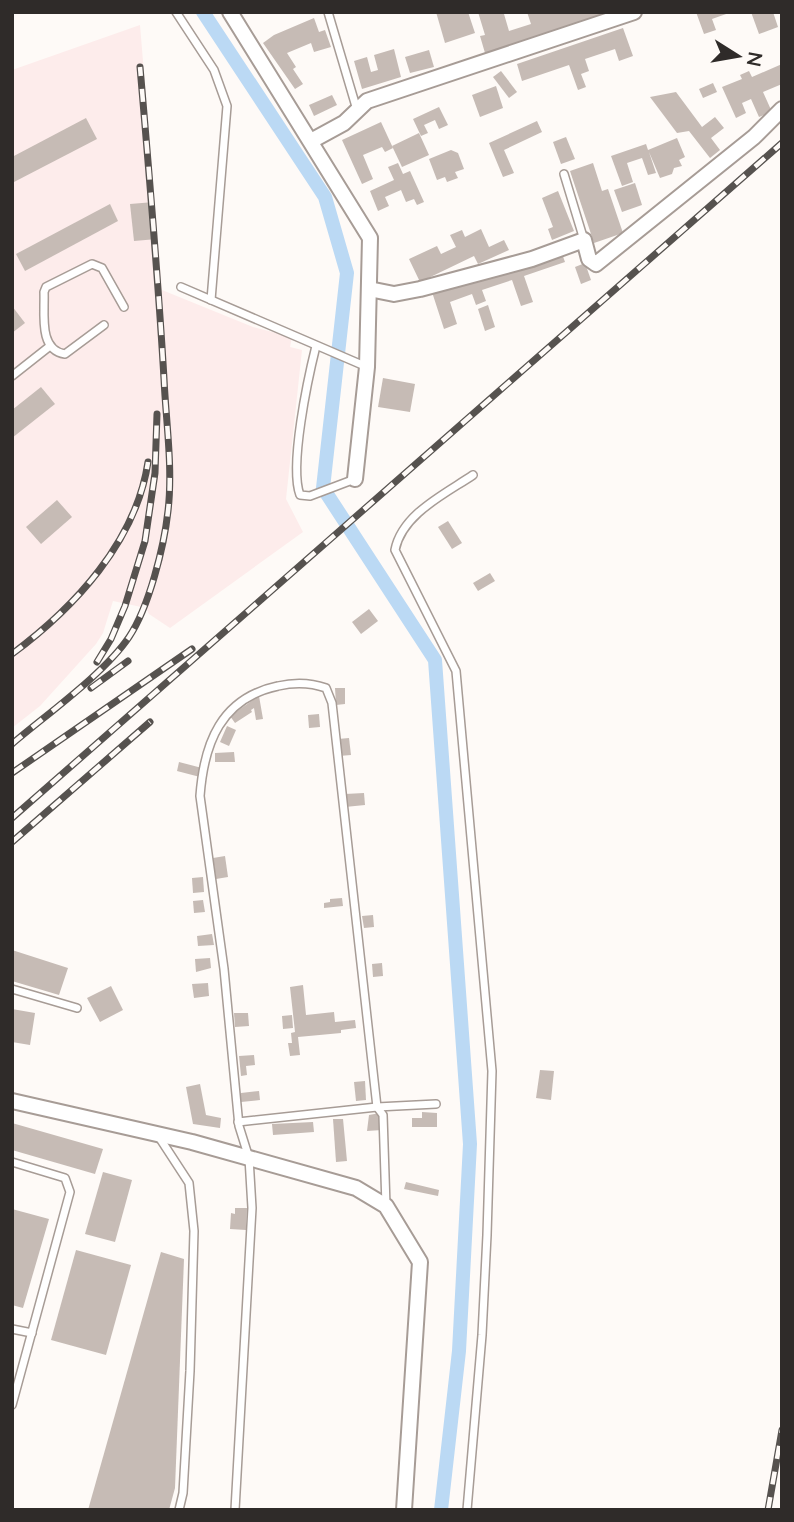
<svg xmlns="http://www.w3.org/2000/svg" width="794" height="1522" font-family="Lato,sans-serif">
<rect width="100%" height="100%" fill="#fefaf7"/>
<path fill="#fdeceb" d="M140,25L162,290L253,327L292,337L290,347L302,350L286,499L303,532L170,628L149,614L146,608L113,601L103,633L96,644L40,706L12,728V70Z"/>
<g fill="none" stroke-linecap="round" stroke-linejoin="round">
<path stroke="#bbd9f4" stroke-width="14" d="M203,12L325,197L347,273L323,488L435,660L470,1144L459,1351L441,1510"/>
</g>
<g fill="#c6bbb5">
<path d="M436,12H468L475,33L445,43Z"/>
<path d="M478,12H509L504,14L509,31L531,24L527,12H601L602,15L485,53L480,36L485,35Z"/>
<path d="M696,12H729V13L712,19L716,30L704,34Z"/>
<path d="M751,12H773L778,27L759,34Z"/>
<path d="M314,18L319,32L325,30L331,47L314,52L311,43L287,53L296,67L293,69L303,84L295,89L263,43L274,35Z"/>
<path d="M623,28L633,56L619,61L615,49L585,59L589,71L581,74L586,87L578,90L569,65L522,81L517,64Z"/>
<path d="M394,49L401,77L362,89L354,61L367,57L371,72L378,70L374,55Z"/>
<path d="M429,50L434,67L410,73L405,57Z"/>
<path d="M782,64V84L763,92L772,112L759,117L751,99L742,103L746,113L736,118L722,87L742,79L740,75L749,71L752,77Z"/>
<path d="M501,71L517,92L509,98L493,77Z"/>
<path d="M713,83L717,92L703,98L699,89Z"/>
<path d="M496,86L503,108L480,117L472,95Z"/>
<path d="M676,92L702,127L715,117L724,128L711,138L720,150L710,158L689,131L677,133L650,97Z"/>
<path d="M332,95L337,105L314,116L309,105Z"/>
<path d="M439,107L448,125L439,129L435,120L424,125L428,133L421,136L413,119Z"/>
<path d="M86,118L97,139L14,182L12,157Z"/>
<path d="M537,121L542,132L504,150L514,173L503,177L489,143Z"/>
<path d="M381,122L393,148L385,152L382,147L363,155L373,179L362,184L342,140Z"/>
<path d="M419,133L429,155L402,167L392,146Z"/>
<path d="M566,137L575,159L561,164L553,142Z"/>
<path d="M677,138L685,157L679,160L682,166L674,168L672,174L660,178L649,152L656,173L648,175L642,158L627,163L633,182L622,186L611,156L646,144L648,150Z"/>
<path d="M451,150L458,153L464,169L455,172L458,178L447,182L445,177L437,180L429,159Z"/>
<path d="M398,163L403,174L410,171L424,202L417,205L414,199L406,202L401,190L385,197L389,206L378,211L370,191L394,180L388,167Z"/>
<path d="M593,163L602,191L608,189L623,233L594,243L570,171Z"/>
<path d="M635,183L642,205L622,212L614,190Z"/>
<path d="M558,191L574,231L552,240L548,229L553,227L542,198Z"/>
<path d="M154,202L157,239L134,241L130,204Z"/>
<path d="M110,204L118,221L25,271L16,254Z"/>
<path d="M481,229L489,247L504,240L509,250L478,264L474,256L420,282L409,259L437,246L441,254L456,247L450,235L462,230L465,237Z"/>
<path d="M561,251L565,262L524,276L533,302L521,306L512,280L482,290L486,301L476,305L472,294L450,302L457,324L444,329L432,292Z"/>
<path d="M585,263L591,280L581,284L575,267Z"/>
<path d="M488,305L495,327L485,331L478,309Z"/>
<path d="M12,306L25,323L12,333Z"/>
<path d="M383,378L415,384L410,412L378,407Z"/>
<path d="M41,387L55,404L12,438V410Z"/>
<path d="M57,500L72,517L41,544L26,527Z"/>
<path d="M448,521L462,543L452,549L438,527Z"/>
<path d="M490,573L495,581L478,591L473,583Z"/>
<path d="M369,609L378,621L361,634L352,622Z"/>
<path d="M335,688H345V704L336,705Z"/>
<path d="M259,696L263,719L256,720L254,708L251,710L252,712L235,723L230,716Z"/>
<path d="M319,714L320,727L309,728L308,715Z"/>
<path d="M227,726L236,730L229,746L220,742Z"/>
<path d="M349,738L351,755L339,756L338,739Z"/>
<path d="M234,752L235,762H215V753Z"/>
<path d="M179,762L202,768L200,777L177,771Z"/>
<path d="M364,793L365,805L345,807V794Z"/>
<path d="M225,856L228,877L216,879L213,858Z"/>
<path d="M203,877L204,892L193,893L192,878Z"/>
<path d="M342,898L343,906L324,908V903L330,902V899Z"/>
<path d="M203,900L205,912L194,913L193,901Z"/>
<path d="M373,915L374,927L364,928L362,916Z"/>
<path d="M212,934L214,945L198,946L197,936Z"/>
<path d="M12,950L68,968L59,995L12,981Z"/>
<path d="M210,958L211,968L196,972L195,959Z"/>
<path d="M382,963L383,976L373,977L372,964Z"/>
<path d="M208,983L209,996L194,998L192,984Z"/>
<path d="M303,985L306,1015L334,1012L335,1022L355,1020L356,1028L341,1030V1033L298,1037L300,1055L290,1056L288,1043H292L291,1033L295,1032L290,987Z"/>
<path d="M111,986L123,1010L100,1022L87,998Z"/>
<path d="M12,1009L35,1013L30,1045L12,1042Z"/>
<path d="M234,1013H248L249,1026L235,1027Z"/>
<path d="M292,1015L293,1028L283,1029L282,1016Z"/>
<path d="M254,1055L255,1065L246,1066L247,1075L241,1076L239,1056Z"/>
<path d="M540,1070L554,1071L551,1100L536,1098Z"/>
<path d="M365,1081L366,1100L356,1101L354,1082Z"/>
<path d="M200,1084L206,1115L221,1118L220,1128L193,1124L186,1087Z"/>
<path d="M259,1091L260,1100L241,1102V1093Z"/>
<path d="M422,1112L437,1113V1127H412V1118H422Z"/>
<path d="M380,1113L382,1130L367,1131L369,1115Z"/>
<path d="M333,1119H343L347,1161L336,1162Z"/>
<path d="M313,1122L314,1132L273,1135L272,1124Z"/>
<path d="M12,1123L103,1149L95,1174L12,1150Z"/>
<path d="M103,1172L132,1180L115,1242L85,1234Z"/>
<path d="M406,1182L439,1190L438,1196L404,1189Z"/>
<path d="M235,1208H247L246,1230L230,1229L231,1213L235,1214Z"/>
<path d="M12,1209L49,1219L23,1308L12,1305Z"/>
<path d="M76,1250L131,1265L106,1355L51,1340Z"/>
<path d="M161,1252L184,1259L175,1488L169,1510H88Z"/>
</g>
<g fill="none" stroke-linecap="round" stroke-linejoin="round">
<g stroke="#a79c96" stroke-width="10">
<g id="lane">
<path d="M176,12L214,70L227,106L211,300"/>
<path d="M328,12L357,110"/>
<path d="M564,174L584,240"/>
<path d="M181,287L367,367"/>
<path d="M104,325L65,354C38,350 45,313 44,292L46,287L92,264L102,268L124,307"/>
<path d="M316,346C308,378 289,466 300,495L310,496L355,479"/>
<path d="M12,376L50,346"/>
<path d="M12,989L77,1008"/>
<path d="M238,1122L377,1107L436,1104"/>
<path d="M159,1137L189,1183L194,1231L190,1371L183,1493L179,1510"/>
<path d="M12,1162L65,1178L70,1192L12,1405"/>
<path d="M12,1329L32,1333"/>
<path d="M235,1510L252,1208L249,1158L239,1126L224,969L200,796C204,743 221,698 278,686C295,682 309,682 326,688L332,703L377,1107L383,1115L386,1206"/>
<path d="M467,1510L482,1335L487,1235L492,1071L456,671L395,550C402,514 445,494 473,475"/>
</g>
</g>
<g stroke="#a79c96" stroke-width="18">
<g id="street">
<path d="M230,12L370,238L367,367L355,479"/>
<path d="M311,141L344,123L367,101L634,12"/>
<path d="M369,289L394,294L420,289L532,259L584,240L589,259L596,264L754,137L782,109"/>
<path d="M12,1101L192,1142L356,1188L386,1206L420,1262L404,1510"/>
</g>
</g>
<use href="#lane" stroke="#fff" stroke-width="7"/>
<use href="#street" stroke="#fff" stroke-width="14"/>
<g stroke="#56524f" stroke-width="7">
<g id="rail">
<path d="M12,654C74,608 136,542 148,462"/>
<path d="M97,662L111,639L125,606L145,541L155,473L157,414"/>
<path d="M91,688L128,661"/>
<path d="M12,744C47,714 104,674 129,637C149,607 164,547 168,511C173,468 166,422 164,379C158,275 149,171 140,67"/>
<path d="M12,773L192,649"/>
<path d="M12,818L782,143"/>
<path d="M12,842L150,722"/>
<path d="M768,1510L782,1430"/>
</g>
</g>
<use href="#rail" stroke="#fefaf7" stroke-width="4.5" stroke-dasharray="13" stroke-linecap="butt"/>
</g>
<rect width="794" height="1522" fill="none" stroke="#2f2b29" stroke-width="28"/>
<g transform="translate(738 56) rotate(101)" stroke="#fefaf7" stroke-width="5" paint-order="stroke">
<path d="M0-5L12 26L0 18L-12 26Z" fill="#2f2b29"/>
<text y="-10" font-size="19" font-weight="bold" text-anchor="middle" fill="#2f2b29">N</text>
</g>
</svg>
